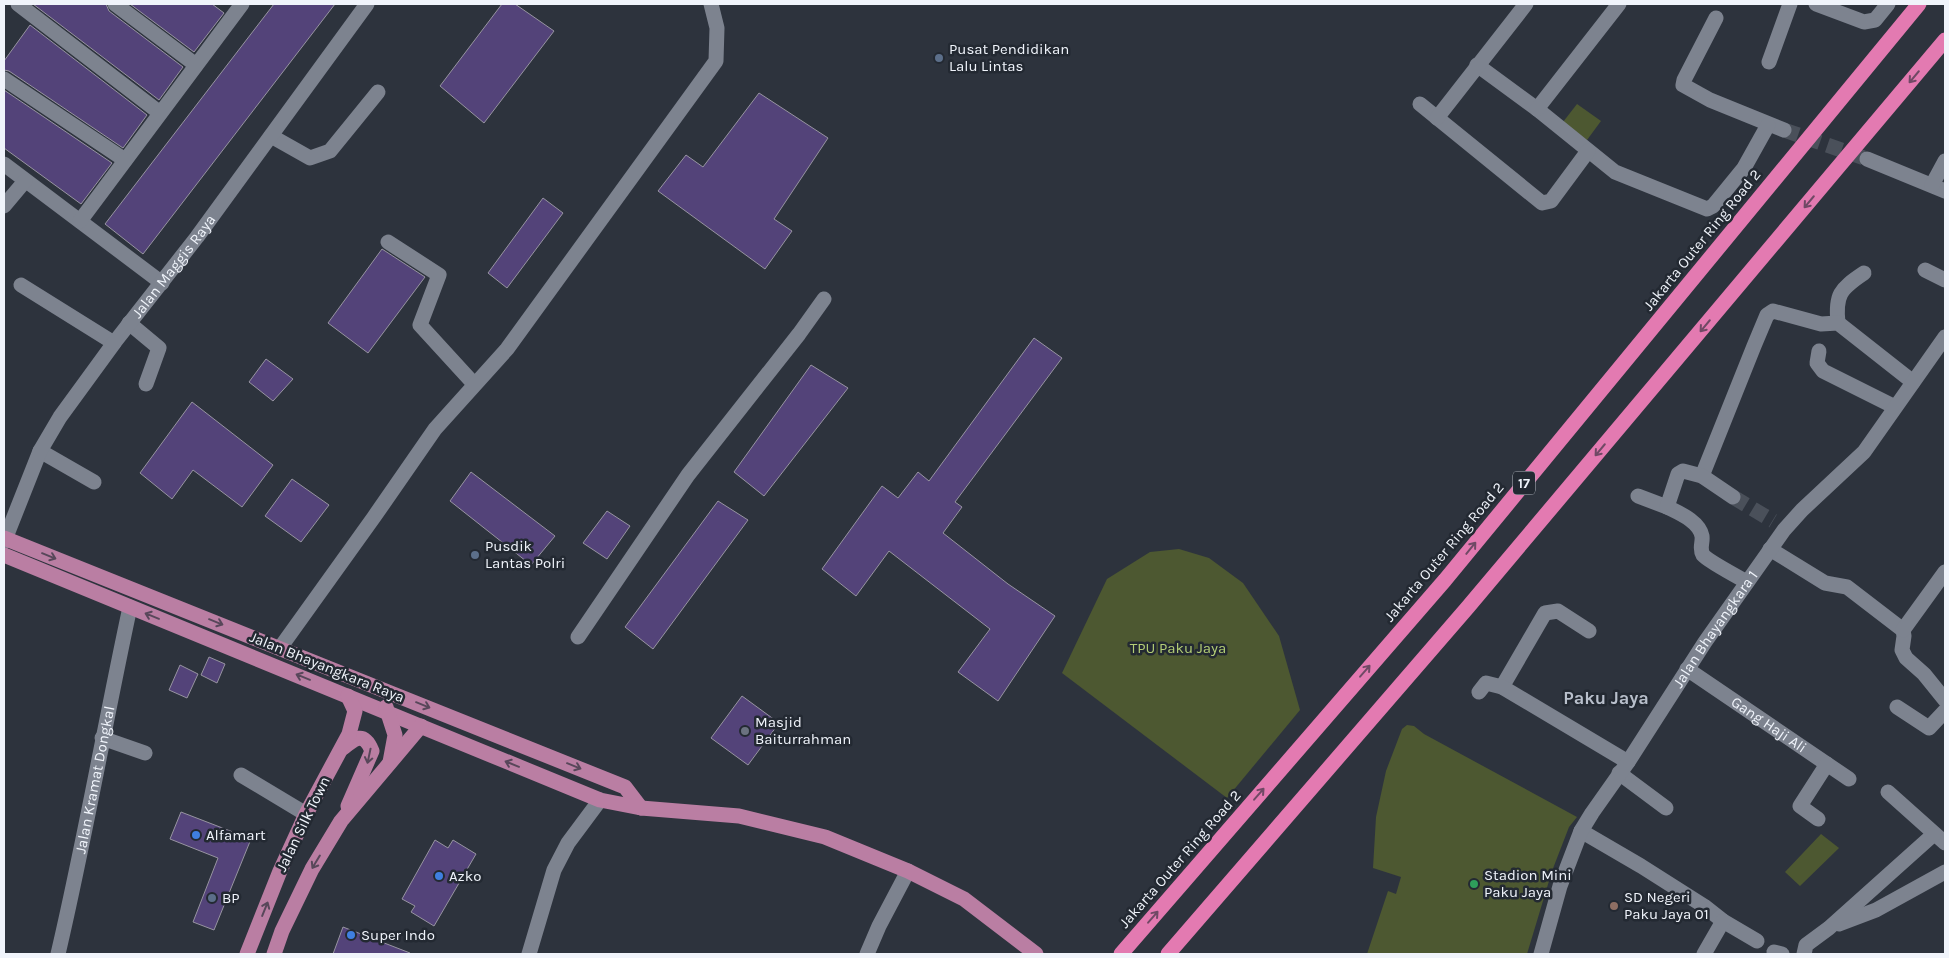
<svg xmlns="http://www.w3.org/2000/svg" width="1949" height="958" font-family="Karla,sans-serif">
<rect width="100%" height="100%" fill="#2d333d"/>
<g fill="#4d5831">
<path d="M1577,104L1601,121L1587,140L1563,122Z"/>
<path d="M1179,549L1209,558L1243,583L1279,636L1300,710L1227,798L1062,673L1107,579L1150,552Z"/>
<path d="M1407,725L1414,726L1424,734L1577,817L1569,827L1552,871L1527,954H1367L1388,891L1396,894L1401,877L1373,868L1376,817L1386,771L1402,729Z"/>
<path d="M1821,834L1839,848L1800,886L1785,872Z"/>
</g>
<g fill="#534379" stroke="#9794a1">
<path d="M33,4H106L109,11L183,67L159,100Z"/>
<path d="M130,4H212L224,13L194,52Z"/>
<path d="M274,4H335L143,254L105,224Z"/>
<path d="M502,4H515L554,31L484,123L440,86Z"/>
<path d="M30,25L147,115L123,148L9,71L4,70V61Z"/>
<path d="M4,90L112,163L81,204L4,148Z"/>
<path d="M759,93L828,138L774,219L792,231L765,269L658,191L686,155L703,167Z"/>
<path d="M543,198L563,213L507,288L488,273Z"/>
<path d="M382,249L425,277L368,353L328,323Z"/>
<path d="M1034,338L1062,358L955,502L962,507L943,533L1008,584L1055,616L998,701L958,672L990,629L889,551L856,596L822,569L882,486L898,498L918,472L929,481Z"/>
<path d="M266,359L293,379L273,401L249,382Z"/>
<path d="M811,365L848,388L764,496L734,472Z"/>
<path d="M192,402L273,465L242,507L193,470L172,499L140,473Z"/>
<path d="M471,472L555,536L531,565L450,501Z"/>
<path d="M292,479L329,505L301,542L265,516Z"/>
<path d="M718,501L748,520L653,649L625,627Z"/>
<path d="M607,511L630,526L607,559L583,543Z"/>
<path d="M209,657L225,664L217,683L201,675Z"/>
<path d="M180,665L198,674L187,698L169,690Z"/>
<path d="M742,696L779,723L748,765L711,738Z"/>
<path d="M181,812L251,839L214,930L193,922L218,858L170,839Z"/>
<path d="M435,840L448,848L453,840L476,854L434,926L411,912L415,906L402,899Z"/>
<path d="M343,927L410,953V954H333Z"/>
</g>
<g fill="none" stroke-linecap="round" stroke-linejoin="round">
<g stroke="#4a505a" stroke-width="15" stroke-dasharray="15 8" stroke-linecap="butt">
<path d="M1784,130L1867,159"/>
<path d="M1733,497L1773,521"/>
</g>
<g stroke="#7d838f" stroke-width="15">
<path d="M18,4L160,113"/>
<path d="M115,4L196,65"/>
<path d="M1816,4L1864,22L1875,20L1888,4"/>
<path d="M1716,18L1684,80L1683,85L1710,100L1784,130"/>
<path d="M1769,62L1790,4"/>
<path d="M1477,65L1537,109L1615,172L1707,209L1713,206L1744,168L1768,125"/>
<path d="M4,79L125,160"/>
<path d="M1420,104L1542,203L1551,201L1588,151"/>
<path d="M1537,109L1619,4"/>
<path d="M1437,118L1526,4"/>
<path d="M271,136L310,158L330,151L378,92"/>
<path d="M1867,159L1945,191"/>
<path d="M4,164L162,283"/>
<path d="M1932,185L1945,161"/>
<path d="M4,206L25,181"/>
<path d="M80,221L242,4"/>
<path d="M388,242L439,275L420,325L474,384"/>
<path d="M1925,270L1945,280"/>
<path d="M21,285L114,343"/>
<path d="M129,323L159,348L146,384"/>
<path d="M1838,323C1835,295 1840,289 1864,273"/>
<path d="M1819,351L1817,363L1823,371L1895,407"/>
<path d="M40,451L94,482"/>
<path d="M1702,476L1754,346L1767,315L1773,311L1821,324L1838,323L1913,382"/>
<path d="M1638,496L1667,507"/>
<path d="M1733,497L1702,476L1683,471L1678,474L1667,507C1679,513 1699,521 1702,536C1703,543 1699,548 1703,555C1708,561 1738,577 1747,582"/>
<path id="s1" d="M4,542L40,451L60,417L114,343L197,237L367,4"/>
<path d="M1770,549L1825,583L1847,587L1903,630L1904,636L1902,650L1906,658L1924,674L1945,700"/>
<path d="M1903,630L1945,572"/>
<path d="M578,637L688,475L799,334L824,299"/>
<path d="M280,648L374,517L435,429L507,349L716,61L717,28L711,4"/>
<path id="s2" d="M1687,669L1849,779"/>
<path d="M1502,687L1545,613L1558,611L1589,631"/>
<path d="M1479,692L1486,683L1502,687L1628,762"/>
<path d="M1897,707L1929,728L1945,711"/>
<path d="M102,738L145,753"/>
<path d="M1619,773L1666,808"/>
<path d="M241,775L306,814"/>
<path d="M1888,792L1945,843"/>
<path d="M1818,819L1800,806L1827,764"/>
<path d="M1581,831L1641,866L1704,906L1723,921L1757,941"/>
<path d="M1839,924L1876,910L1945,872"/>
<path d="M1774,952L1782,954"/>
<path id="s3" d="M58,954C85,839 105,723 130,607"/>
<path d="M529,954L554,870L568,843L600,800"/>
<path d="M867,954L879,926L908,871"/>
<path id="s4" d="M1541,954L1560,886L1581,831L1592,813L1628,762L1705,642L1784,530L1802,510L1864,452L1945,337"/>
<path d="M1704,954L1723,921"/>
<path d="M1804,954L1806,945L1829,928L1934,834"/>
</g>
<g stroke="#ba7ea3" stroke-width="15">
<path d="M4,538L625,787L641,808"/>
<path d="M4,555L600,800L641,808L739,816L825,837L908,871L964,899L1036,954"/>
<path d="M386,707L395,735L390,762"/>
<path d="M343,748C355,738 364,731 372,751L348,806"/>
<path d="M247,954L280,871L306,814L349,734L355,711L348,696"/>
<path d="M274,954L282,931L312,869L341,821L421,726"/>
</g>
<g stroke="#e37ab1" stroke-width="15">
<path d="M1121,954L1445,580L1919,4"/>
<path d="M1168,954L1468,607L1945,40"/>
</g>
</g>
<defs><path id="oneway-shaft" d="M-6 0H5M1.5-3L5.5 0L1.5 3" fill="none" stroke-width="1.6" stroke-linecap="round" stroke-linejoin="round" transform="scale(1.25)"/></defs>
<g stroke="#704965">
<use href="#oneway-shaft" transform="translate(1914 77) rotate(130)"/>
<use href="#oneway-shaft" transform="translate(1809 202) rotate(130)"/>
<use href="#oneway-shaft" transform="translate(1705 326) rotate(130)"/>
<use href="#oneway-shaft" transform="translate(1600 450) rotate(130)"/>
<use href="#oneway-shaft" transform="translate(1471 548) rotate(-51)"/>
<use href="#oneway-shaft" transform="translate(1365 671) rotate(-49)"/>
<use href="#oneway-shaft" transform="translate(1259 794) rotate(-49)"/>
<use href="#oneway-shaft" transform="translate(1153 917) rotate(-49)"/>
</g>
<g stroke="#58475a">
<use href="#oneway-shaft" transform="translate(49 556) rotate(22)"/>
<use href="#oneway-shaft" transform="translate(152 616) rotate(-158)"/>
<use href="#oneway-shaft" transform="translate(216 622) rotate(22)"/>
<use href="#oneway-shaft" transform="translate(303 677) rotate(-158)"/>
<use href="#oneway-shaft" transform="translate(423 705) rotate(22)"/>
<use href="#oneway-shaft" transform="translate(369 756) rotate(102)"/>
<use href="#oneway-shaft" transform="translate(512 764) rotate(-158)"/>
<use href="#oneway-shaft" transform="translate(574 766) rotate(22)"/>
<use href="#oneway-shaft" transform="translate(316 862) rotate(121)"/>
<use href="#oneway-shaft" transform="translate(265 909) rotate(-68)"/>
</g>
<g fill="#5c6f8a" stroke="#232932" stroke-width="2">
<circle cx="939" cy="58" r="5"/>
<circle cx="475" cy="555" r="5"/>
<circle cx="212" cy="898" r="5"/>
</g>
<circle fill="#6b7280" stroke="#232932" stroke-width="2" cx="745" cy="731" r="5"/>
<g fill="#3f7fe0" stroke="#232932" stroke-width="2">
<circle cx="196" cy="835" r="5"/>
<circle cx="439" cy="876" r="5"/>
<circle cx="351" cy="935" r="5"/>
</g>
<circle fill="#2e9e5b" stroke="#232932" stroke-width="2" cx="1474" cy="884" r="5"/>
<circle fill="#8d6e63" stroke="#232932" stroke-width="2" cx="1614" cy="906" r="5"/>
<g text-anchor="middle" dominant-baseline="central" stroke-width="5" stroke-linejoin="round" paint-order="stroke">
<rect fill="#232932" stroke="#b2b7bf" stroke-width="1" x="1513" y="471.5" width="22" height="23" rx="4"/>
<g font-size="14" font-weight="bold" fill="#f0f4fb">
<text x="1524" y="483">17</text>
</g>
<g font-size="15" fill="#f0f4fb" stroke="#232932" text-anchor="start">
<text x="949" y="49">Pusat Pendidikan<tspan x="949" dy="17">Lalu Lintas</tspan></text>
<text x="485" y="546">Pusdik<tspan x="485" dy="17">Lantas Polri</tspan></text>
<text x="755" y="722">Masjid<tspan x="755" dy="17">Baiturrahman</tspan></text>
<text x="206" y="835">Alfamart</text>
<text x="1484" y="875">Stadion Mini<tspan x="1484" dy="17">Paku Jaya</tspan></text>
<text x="449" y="876">Azko</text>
<text x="1624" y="897">SD Negeri<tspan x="1624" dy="17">Paku Jaya 01</tspan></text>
<text x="222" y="898">BP</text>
<text x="361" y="935">Super Indo</text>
</g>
<g font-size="15" fill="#f0f4fb" stroke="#232932">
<text transform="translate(1702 240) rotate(-51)">Jakarta Outer Ring Road 2</text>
<text stroke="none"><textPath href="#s1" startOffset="326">Jalan Maggis Raya</textPath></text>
<text transform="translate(1444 552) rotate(-50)">Jakarta Outer Ring Road 2</text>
<text stroke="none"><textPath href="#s4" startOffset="372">Jalan Bhayangkara 1</textPath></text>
<text transform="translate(327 667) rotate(22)">Jalan Bhayangkara Raya</text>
<text stroke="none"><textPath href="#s2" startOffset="99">Gang Haji Ali</textPath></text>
<text stroke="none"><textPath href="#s3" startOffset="178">Jalan Kramat Dongkal</textPath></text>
<text transform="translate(303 824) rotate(-64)">Jalan Silk Town</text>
<text transform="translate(1180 859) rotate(-49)">Jakarta Outer Ring Road 2</text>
</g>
<g font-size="15" fill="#b4ce76" stroke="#232932">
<text x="1178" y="648">TPU Paku Jaya</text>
</g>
<g font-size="18" font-weight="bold" fill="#b8bfcb" stroke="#232932">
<text x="1606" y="698">Paku Jaya</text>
</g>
</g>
<rect width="1949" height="958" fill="none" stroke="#f0f4fb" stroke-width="10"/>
</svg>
